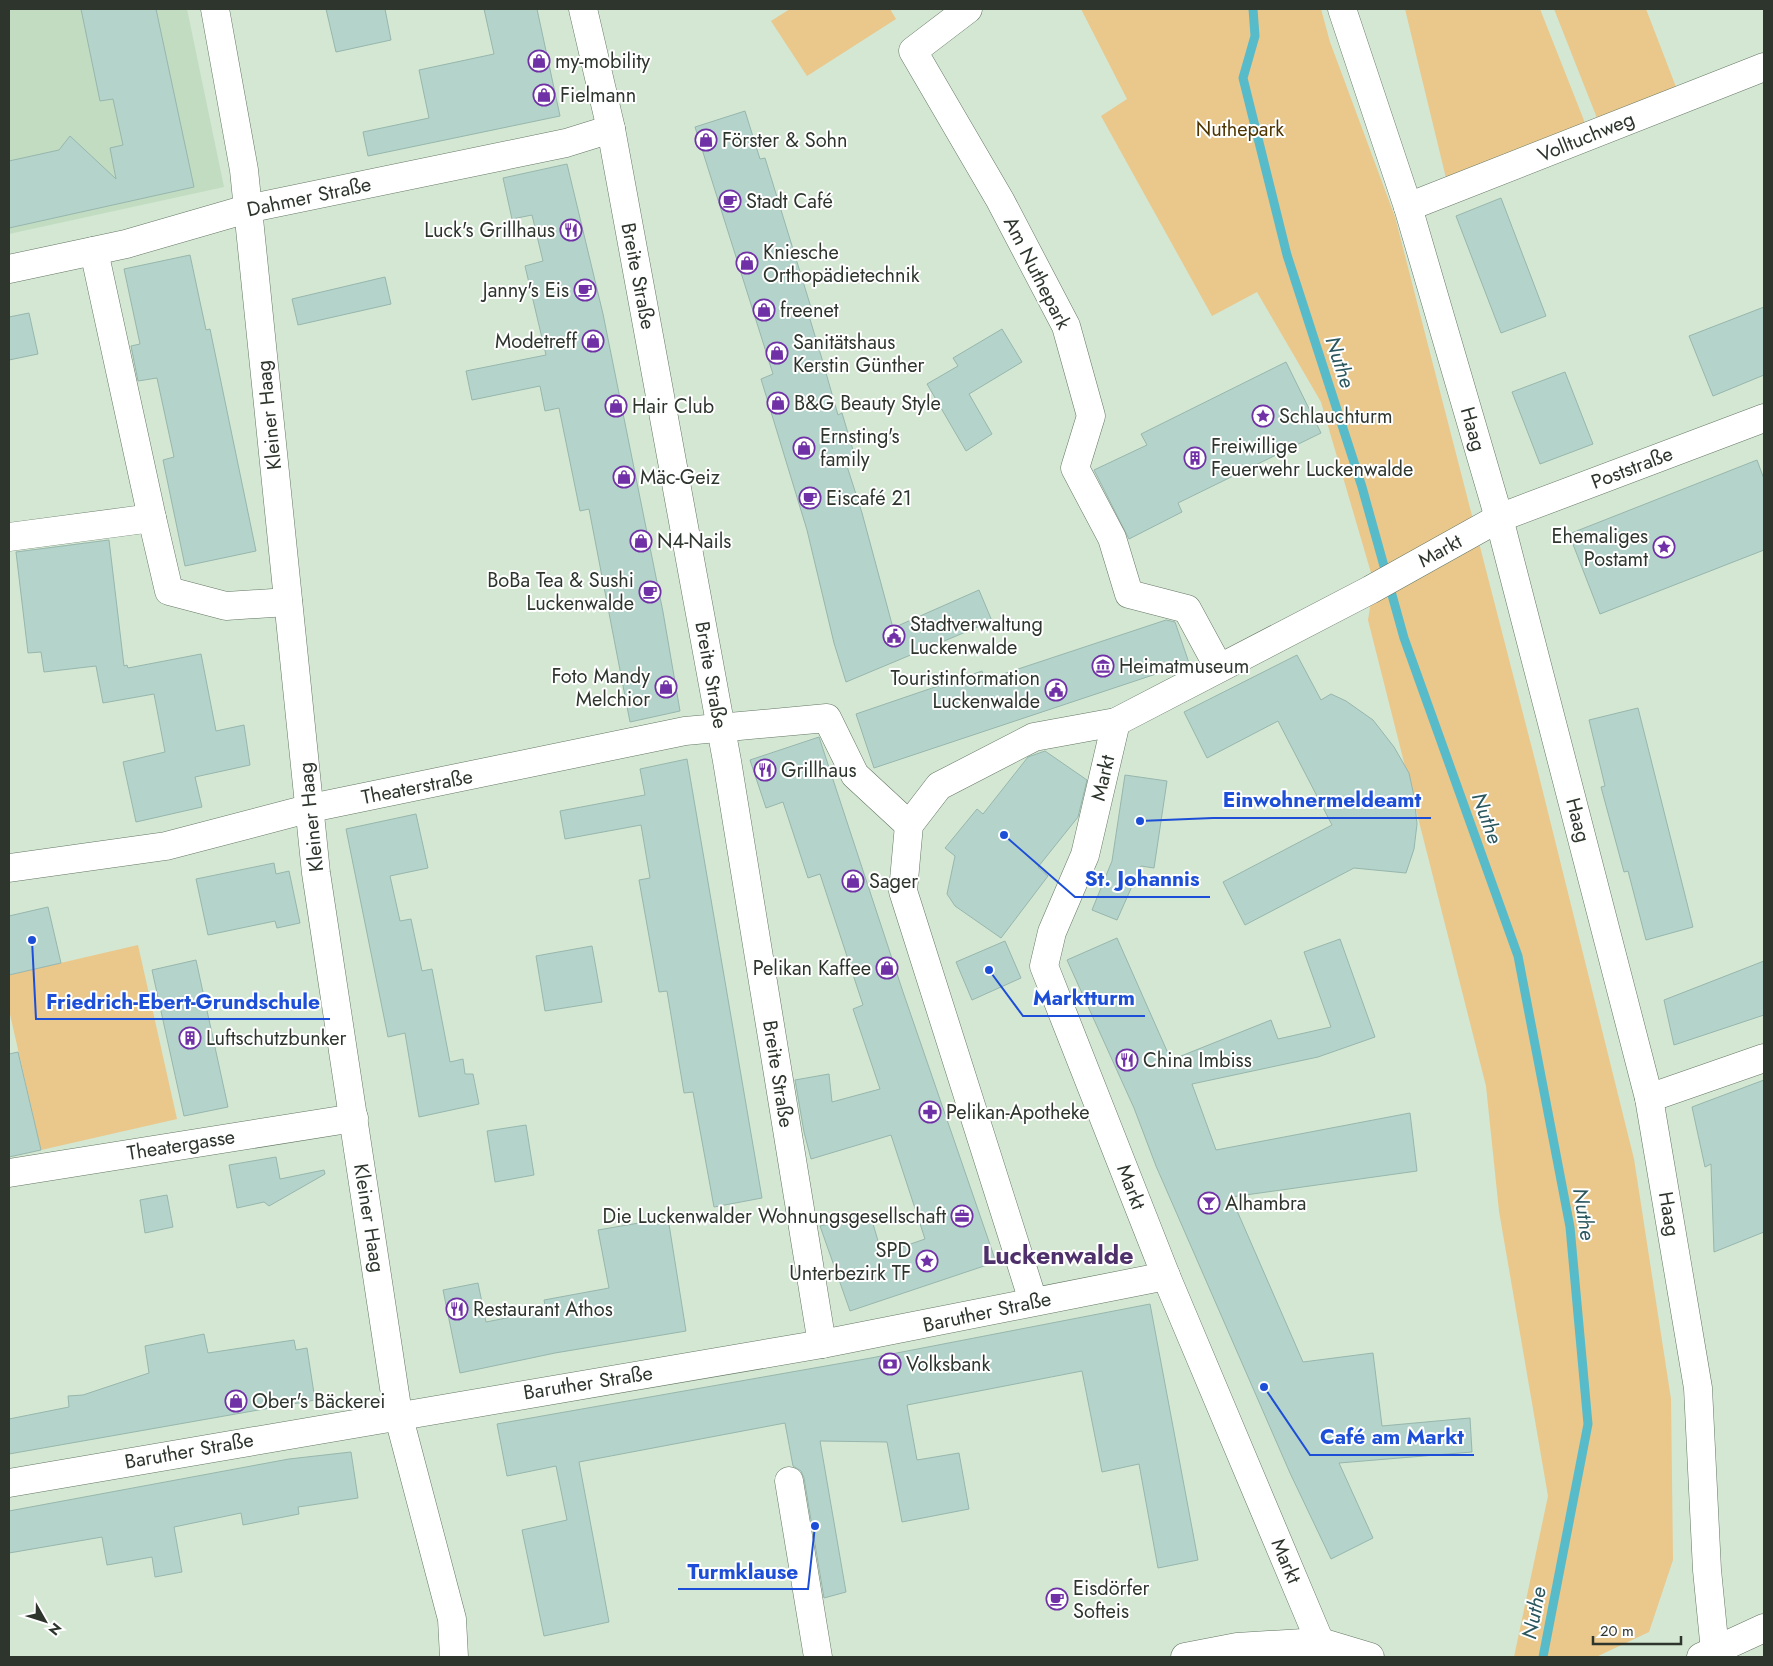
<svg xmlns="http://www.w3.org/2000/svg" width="1773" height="1666" font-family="Jost,sans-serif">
<rect width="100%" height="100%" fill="#d3e7d2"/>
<path fill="#c2dcc2" d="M9,9H187L224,187L9,234Z"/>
<g fill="#eac78b">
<path d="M790,9H890L896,19L807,76L771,21Z"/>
<path d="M1081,9H1321L1330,42L1395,217L1537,768L1634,1159L1671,1399L1673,1560L1649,1632L1596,1657H1514L1548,1496L1499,1211L1486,1086L1368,620L1374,583L1321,402L1257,292L1212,316L1101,116L1127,99Z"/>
<path d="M1405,9H1540L1585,123L1446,178Z"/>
<path d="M1554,9H1646L1676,87L1597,118Z"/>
<path d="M138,945L177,1119L41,1150L9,1010V975Z"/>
</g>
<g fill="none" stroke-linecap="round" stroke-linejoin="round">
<path stroke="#58bbca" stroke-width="9" d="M1253,9L1255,36L1243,78L1287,255L1362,487L1404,638L1518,956L1570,1227L1588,1424L1543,1657"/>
</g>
<g fill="#b4d4cb" stroke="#97b6ad">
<path d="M81,9H156L194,187L9,228V161L59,150L70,136L116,179L110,148L123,145L113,99L100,101Z"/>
<path d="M326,9H385L391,40L336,52Z"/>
<path d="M484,9H537L560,116L368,156L363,132L429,118L419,70L494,54Z"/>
<path d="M745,111L760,159L765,158L813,314L809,316L822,359L838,415L842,413L856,460L846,463L862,513L893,628L979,590L992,621L846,682L834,643L807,530L761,379L773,374L695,127Z"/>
<path d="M567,164L603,314L663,612L680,711L630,722L589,509L580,511L559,408L545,411L540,386L472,400L466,371L546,355L525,266L543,261L532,215L512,219L503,178Z"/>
<path d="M1501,198L1546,316L1501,333L1456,216Z"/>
<path d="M190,255L206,330L210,329L256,551L185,566L163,460L174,457L157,378L138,381L131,346L140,344L124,269Z"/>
<path d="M385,277L391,304L298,325L292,299Z"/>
<path d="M1764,307V375L1713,396L1689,336Z"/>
<path d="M29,313L38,354L9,360V317Z"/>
<path d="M1002,329L1022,362L969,394L992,434L966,451L927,384L958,366L953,358Z"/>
<path d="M1286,362L1321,433L1178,503L1182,512L1129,539L1094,470L1147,445L1141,434Z"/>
<path d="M1565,372L1593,444L1540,464L1512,392Z"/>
<path d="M1757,460L1764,479V550L1600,614L1569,534Z"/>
<path d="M109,540L124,666L127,665L128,668L201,654L216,731L244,725L250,765L195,777L202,807L136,822L123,762L165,752L154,694L103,703L96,666L44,672L41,652L28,653L16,552Z"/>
<path d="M1166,620L1175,622L1189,663L874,768L856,714L982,671L985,680Z"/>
<path d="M1297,655L1321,700L1331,694L1346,701L1373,720L1394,747L1409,773L1414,796L1417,824L1414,849L1406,873L1354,868L1245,925L1223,882L1332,825L1278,721L1207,758L1184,712Z"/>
<path d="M1638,708L1693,927L1646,940L1628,871L1624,872L1601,787L1605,786L1589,720Z"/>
<path d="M819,737L903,992L996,1262L850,1311L820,1226L870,1214L882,1254L925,1239L891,1135L811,1159L804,1132L795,1080L829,1074L832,1102L880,1089L853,1009L863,1005L820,874L808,878L783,802L766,808L750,760Z"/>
<path d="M1045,751L1087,780L1078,817L1038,867L1048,876L1001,938L955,906L947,894L955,856L945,848L977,809L983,814L1028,757Z"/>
<path d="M687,759L762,1198L714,1207L693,1092L684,1093L667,991L659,992L639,880L650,878L641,825L565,839L560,811L645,795L640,769Z"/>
<path d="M1125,775L1167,781L1154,868L1141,866L1117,920L1092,910L1112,861Z"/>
<path d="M416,814L428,868L390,876L400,921L411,919L422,971L432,969L450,1062L463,1059L465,1074H473L479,1104L419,1117L405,1033L388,1037L346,829Z"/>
<path d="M274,863L276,874L289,871L300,923L277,928L275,921L208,935L196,879Z"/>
<path d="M48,907L61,963L9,975V916Z"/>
<path d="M1117,938L1171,1060L1271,1020L1278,1039L1331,1027L1304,952L1340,939L1375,1037L1318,1057L1192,1084L1216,1150L1410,1113L1417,1171L1231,1197L1303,1362L1373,1353L1382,1426L1470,1418L1472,1452L1339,1463L1373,1538L1331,1559L1290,1473L1156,1166L1134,1108L1067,960Z"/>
<path d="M1005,941L1021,978L972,1000L956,962Z"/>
<path d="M592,946L602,1002L545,1011L536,956Z"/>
<path d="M196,960L228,1107L184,1116L152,970Z"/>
<path d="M1764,961V1015L1674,1045L1664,1000Z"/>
<path d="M18,1052L41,1150L9,1157V1054Z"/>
<path d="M1764,1080V1232L1714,1252L1711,1164L1705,1167L1692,1107Z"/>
<path d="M526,1125L534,1175L495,1182L487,1131Z"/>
<path d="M276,1157L280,1179L324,1170L325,1174L269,1206L264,1202L237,1208L229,1165Z"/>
<path d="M167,1195L173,1227L145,1233L140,1200Z"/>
<path d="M668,1218L686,1331L555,1353L460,1373L443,1290L478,1283L486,1322L546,1310L544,1300L609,1288L598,1230Z"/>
<path d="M1150,1304L1198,1560L1158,1568L1139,1464L1102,1472L1082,1371L907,1405L917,1460L959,1453L969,1509L902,1522L887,1442L820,1441L846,1592L824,1598L804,1478L801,1471L793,1466L785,1423L579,1462L609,1622L544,1636L522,1530L567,1520L556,1466L507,1476L497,1424L871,1358Z"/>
<path d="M204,1334L208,1353L294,1340L296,1350L307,1348L315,1400L9,1454V1419L69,1407L68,1396L83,1395L149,1373L145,1346Z"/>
<path d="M351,1452L358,1498L298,1507L299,1514L243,1525L241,1513L174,1527L182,1572L155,1577L152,1557L107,1565L102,1537L9,1553V1511L289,1459Z"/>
</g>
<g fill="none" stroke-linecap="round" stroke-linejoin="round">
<g stroke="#647764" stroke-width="29">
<g id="minor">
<path d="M215,9L244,170L316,873L398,1414L452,1619L454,1657"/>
<path d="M583,9L611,129L727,761L822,1344"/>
<path d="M968,9L913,51L1000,200L1066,326L1091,416L1075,468L1112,538L1129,594L1187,609L1219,668"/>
<path d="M1408,207L1764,67"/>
<path d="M94,251L152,518"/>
<path d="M9,269L126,244L247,209L566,143L611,129"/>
<path d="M9,537L152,518L169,591L226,606L288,602"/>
<path d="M1116,722L1085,855L1052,932L1044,966L1166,1276L1320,1642"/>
<path d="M9,868L166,846L311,808L685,731L827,718L855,775L909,825"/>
<path d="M1649,1098L1764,1058"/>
<path d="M9,1173L354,1118"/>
<path d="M1033,1301L903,891L909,825L939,786L1034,737L1116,722L1370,590L1499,518L1764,418"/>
<path d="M789,1481L818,1657"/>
<path d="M9,1483L822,1344L1166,1276"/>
</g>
</g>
<g stroke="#647764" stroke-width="29">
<g id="major">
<path d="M1342,9L1408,207L1499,518L1649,1098L1698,1388L1707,1570L1715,1651"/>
<path d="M1185,1657L1237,1647L1320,1642L1370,1657"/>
<path d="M1701,1657L1764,1628"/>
</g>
</g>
<use href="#minor" stroke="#fff" stroke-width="28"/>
<use href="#major" stroke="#fff" stroke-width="28"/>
</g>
<defs>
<g id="shop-ring" transform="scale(1.125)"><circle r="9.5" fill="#fff" stroke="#7031a6" stroke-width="1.5"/><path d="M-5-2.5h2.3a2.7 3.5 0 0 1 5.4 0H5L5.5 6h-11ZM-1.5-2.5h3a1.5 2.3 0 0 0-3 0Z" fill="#7031a6"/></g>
<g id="cafe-ring" transform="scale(1.125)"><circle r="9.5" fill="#fff" stroke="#7031a6" stroke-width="1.5"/><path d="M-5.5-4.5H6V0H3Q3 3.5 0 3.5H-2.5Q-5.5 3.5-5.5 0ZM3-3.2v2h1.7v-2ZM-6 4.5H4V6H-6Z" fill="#7031a6"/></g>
<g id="restaurant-ring" transform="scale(1.125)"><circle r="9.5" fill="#fff" stroke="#7031a6" stroke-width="1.5"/><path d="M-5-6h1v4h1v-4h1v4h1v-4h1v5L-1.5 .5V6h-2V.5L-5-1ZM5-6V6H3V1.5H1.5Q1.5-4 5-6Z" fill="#7031a6"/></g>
<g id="sight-ring" transform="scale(1.125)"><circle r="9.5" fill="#fff" stroke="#7031a6" stroke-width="1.5"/><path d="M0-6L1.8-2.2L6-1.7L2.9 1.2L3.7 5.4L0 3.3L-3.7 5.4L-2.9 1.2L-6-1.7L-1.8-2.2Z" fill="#7031a6"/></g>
<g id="building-ring" transform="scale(1.125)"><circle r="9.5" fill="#fff" stroke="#7031a6" stroke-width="1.5"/><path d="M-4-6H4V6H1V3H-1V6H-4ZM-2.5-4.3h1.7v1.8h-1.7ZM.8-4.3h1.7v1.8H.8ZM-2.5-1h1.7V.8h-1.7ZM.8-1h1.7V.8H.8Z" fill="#7031a6"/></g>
<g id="civic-ring" transform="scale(1.125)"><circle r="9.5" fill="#fff" stroke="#7031a6" stroke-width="1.5"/><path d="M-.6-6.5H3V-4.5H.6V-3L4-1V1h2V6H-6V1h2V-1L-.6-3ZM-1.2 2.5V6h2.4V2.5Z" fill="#7031a6"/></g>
<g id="museum-ring" transform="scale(1.125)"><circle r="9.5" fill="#fff" stroke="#7031a6" stroke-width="1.5"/><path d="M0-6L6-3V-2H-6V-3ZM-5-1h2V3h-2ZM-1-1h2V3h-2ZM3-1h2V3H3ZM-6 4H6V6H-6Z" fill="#7031a6"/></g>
<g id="pharmacy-ring" transform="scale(1.125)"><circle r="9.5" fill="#fff" stroke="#7031a6" stroke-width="1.5"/><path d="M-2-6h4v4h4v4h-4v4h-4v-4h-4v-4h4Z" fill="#7031a6"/></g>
<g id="bar-ring" transform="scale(1.125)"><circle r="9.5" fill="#fff" stroke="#7031a6" stroke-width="1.5"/><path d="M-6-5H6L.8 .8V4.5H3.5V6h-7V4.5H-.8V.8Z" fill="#7031a6"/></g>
<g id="office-ring" transform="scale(1.125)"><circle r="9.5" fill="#fff" stroke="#7031a6" stroke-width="1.5"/><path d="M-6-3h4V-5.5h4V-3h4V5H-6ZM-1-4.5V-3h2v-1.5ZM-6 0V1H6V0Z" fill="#7031a6"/></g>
<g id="bank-ring" transform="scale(1.125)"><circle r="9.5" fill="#fff" stroke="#7031a6" stroke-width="1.5"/><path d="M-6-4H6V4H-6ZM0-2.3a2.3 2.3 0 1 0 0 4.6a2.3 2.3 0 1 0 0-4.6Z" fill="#7031a6"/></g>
</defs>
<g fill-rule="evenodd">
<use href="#shop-ring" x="539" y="61"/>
<use href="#shop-ring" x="544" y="95"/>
<use href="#shop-ring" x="706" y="140"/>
<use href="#cafe-ring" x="730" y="201"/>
<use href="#restaurant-ring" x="571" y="230"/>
<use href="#shop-ring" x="747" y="263"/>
<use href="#cafe-ring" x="585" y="290"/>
<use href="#shop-ring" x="764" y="310"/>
<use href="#shop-ring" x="593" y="341"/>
<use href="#shop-ring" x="777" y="353"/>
<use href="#shop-ring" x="778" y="403"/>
<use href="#shop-ring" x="616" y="406"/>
<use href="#sight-ring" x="1263" y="416"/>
<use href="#shop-ring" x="804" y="448"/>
<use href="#building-ring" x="1195" y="458"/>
<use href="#shop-ring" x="624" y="477"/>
<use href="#cafe-ring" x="810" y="498"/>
<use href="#shop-ring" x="641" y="541"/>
<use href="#sight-ring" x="1664" y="547"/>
<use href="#cafe-ring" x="650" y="592"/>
<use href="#civic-ring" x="894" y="636"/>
<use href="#museum-ring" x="1103" y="666"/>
<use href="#shop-ring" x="666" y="687"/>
<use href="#civic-ring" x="1056" y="690"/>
<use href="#restaurant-ring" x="765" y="770"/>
<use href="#shop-ring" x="853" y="881"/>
<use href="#shop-ring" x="887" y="968"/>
<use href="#building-ring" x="190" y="1038"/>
<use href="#restaurant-ring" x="1127" y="1060"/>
<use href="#pharmacy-ring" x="930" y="1112"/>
<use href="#bar-ring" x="1209" y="1203"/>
<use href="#office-ring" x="962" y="1216"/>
<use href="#sight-ring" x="927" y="1261"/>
<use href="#restaurant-ring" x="457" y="1309"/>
<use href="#bank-ring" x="890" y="1364"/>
<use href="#shop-ring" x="236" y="1401"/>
<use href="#cafe-ring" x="1057" y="1599"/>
</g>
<g text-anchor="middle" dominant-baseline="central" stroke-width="4" stroke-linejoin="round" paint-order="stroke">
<g font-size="20" fill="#2d352d" stroke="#fff" text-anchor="start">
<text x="555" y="61">my-mobility</text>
<text x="560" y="95">Fielmann</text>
<text x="722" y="140">Förster &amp; Sohn</text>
<text x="746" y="201">Stadt Café</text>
<text x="555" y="230" text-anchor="end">Luck's Grillhaus</text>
<text x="763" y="252">Kniesche<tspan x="763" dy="23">Orthopädietechnik</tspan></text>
<text x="569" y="290" text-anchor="end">Janny's Eis</text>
<text x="780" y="310">freenet</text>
<text x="577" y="341" text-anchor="end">Modetreff</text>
<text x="793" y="342">Sanitätshaus<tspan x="793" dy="23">Kerstin Günther</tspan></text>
<text x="794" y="403">B&amp;G Beauty Style</text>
<text x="632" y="406">Hair Club</text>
<text x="1279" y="416">Schlauchturm</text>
<text x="820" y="436">Ernsting's<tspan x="820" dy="23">family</tspan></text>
<text x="1211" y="446">Freiwillige<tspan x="1211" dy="23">Feuerwehr Luckenwalde</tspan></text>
<text x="640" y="477">Mäc-Geiz</text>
<text x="826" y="498">Eiscafé 21</text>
<text x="1648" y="536" text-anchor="end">Ehemaliges<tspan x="1648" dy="23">Postamt</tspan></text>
<text x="657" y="541">N4-Nails</text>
<text x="634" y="580" text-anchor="end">BoBa Tea &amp; Sushi<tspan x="634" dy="23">Luckenwalde</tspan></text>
<text x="910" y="624">Stadtverwaltung<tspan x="910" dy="23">Luckenwalde</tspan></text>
<text x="1119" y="666">Heimatmuseum</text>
<text x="650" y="676" text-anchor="end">Foto Mandy<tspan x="650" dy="23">Melchior</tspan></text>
<text x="1040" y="678" text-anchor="end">Touristinformation<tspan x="1040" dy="23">Luckenwalde</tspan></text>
<text x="781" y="770">Grillhaus</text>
<text x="869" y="881">Sager</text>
<text x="871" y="968" text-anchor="end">Pelikan Kaffee</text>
<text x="206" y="1038">Luftschutzbunker</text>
<text x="1143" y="1060">China Imbiss</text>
<text x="946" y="1112">Pelikan-Apotheke</text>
<text x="1225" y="1203">Alhambra</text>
<text x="946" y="1216" text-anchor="end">Die Luckenwalder Wohnungsgesellschaft</text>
<text x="911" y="1250" text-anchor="end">SPD<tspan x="911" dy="23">Unterbezirk TF</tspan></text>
<text x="473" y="1309">Restaurant Athos</text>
<text x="906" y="1364">Volksbank</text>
<text x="252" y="1401">Ober's Bäckerei</text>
<text x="1073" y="1588">Eisdörfer<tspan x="1073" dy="23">Softeis</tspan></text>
</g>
<g font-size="20" fill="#4e3500" stroke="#fff">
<text x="1240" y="129">Nuthepark</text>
</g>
<g font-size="20" fill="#2d352d" stroke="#fff">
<text transform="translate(1586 137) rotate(-22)">Volltuchweg</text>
<text transform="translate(309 197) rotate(-12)">Dahmer Straße</text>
<text transform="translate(1037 273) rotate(63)">Am Nuthepark</text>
<text transform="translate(638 276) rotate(79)">Breite Straße</text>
<text transform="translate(269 415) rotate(-96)">Kleiner Haag</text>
<text transform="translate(1473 429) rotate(74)">Haag</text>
<text transform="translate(1632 468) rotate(-21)">Poststraße</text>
<text transform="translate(1440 551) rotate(-29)">Markt</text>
<text transform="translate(711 675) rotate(80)">Breite Straße</text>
<text transform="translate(1103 778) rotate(-77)">Markt</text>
<text transform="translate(417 787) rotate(-11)">Theaterstraße</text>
<text transform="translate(311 817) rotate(-96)">Kleiner Haag</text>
<text transform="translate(1578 820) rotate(75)">Haag</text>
<text transform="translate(778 1074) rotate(81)">Breite Straße</text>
<text transform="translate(181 1145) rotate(-9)">Theatergasse</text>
<text transform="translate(1131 1187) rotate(69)">Markt</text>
<text transform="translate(1669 1214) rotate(80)">Haag</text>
<text transform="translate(369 1218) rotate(81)">Kleiner Haag</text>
<text transform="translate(987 1312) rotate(-12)">Baruther Straße</text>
<text transform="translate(588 1383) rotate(-9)">Baruther Straße</text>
<text transform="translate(189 1451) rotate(-10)">Baruther Straße</text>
<text transform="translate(1286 1561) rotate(67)">Markt</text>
</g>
<g font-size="21" font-style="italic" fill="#2b575e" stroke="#fff">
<text transform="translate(1340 362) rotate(72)">Nuthe</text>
<text transform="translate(1487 818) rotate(70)">Nuthe</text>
<text transform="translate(1584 1214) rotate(81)">Nuthe</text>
<text transform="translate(1534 1613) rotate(-79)">Nuthe</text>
</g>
<g font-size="25" font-weight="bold" fill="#4e316b" stroke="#fff">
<text x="1058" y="1255">Luckenwalde</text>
</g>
</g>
<path fill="none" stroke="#1d4ed8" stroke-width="2" d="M1140 821L1213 818H1431M1004 835L1075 897H1210M989 970L1023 1016H1145M32 940L36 1019H330M1264 1387L1310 1455H1474M815 1526L808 1589H678"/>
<g fill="#1d4ed8" stroke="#fff" stroke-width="2">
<circle cx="1140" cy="821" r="5"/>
<circle cx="1004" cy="835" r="5"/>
<circle cx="989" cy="970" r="5"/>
<circle cx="32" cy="940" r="5"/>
<circle cx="1264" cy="1387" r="5"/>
<circle cx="815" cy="1526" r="5"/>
</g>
<g font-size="21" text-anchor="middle" font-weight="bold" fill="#1d4ed8" stroke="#fff" stroke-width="4" stroke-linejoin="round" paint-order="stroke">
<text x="1322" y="807">Einwohnermeldeamt</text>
<text x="1142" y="886">St. Johannis</text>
<text x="1084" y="1005">Marktturm</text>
<text x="183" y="1009">Friedrich-Ebert-Grundschule</text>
<text x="1392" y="1444">Café am Markt</text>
<text x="743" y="1579">Turmklause</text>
</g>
<rect width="1773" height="1666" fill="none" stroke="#2d352d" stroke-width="20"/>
<g transform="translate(45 1621) rotate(129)" stroke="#ffffff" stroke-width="4" paint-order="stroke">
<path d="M0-4L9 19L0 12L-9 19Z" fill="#2d352d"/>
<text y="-8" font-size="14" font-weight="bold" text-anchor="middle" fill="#2d352d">N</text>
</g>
<path d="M1593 1636v8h88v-8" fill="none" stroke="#2d352d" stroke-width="2.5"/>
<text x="1600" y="1636" font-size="15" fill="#2d352d" stroke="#ffffff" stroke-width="4" paint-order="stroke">20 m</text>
</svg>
